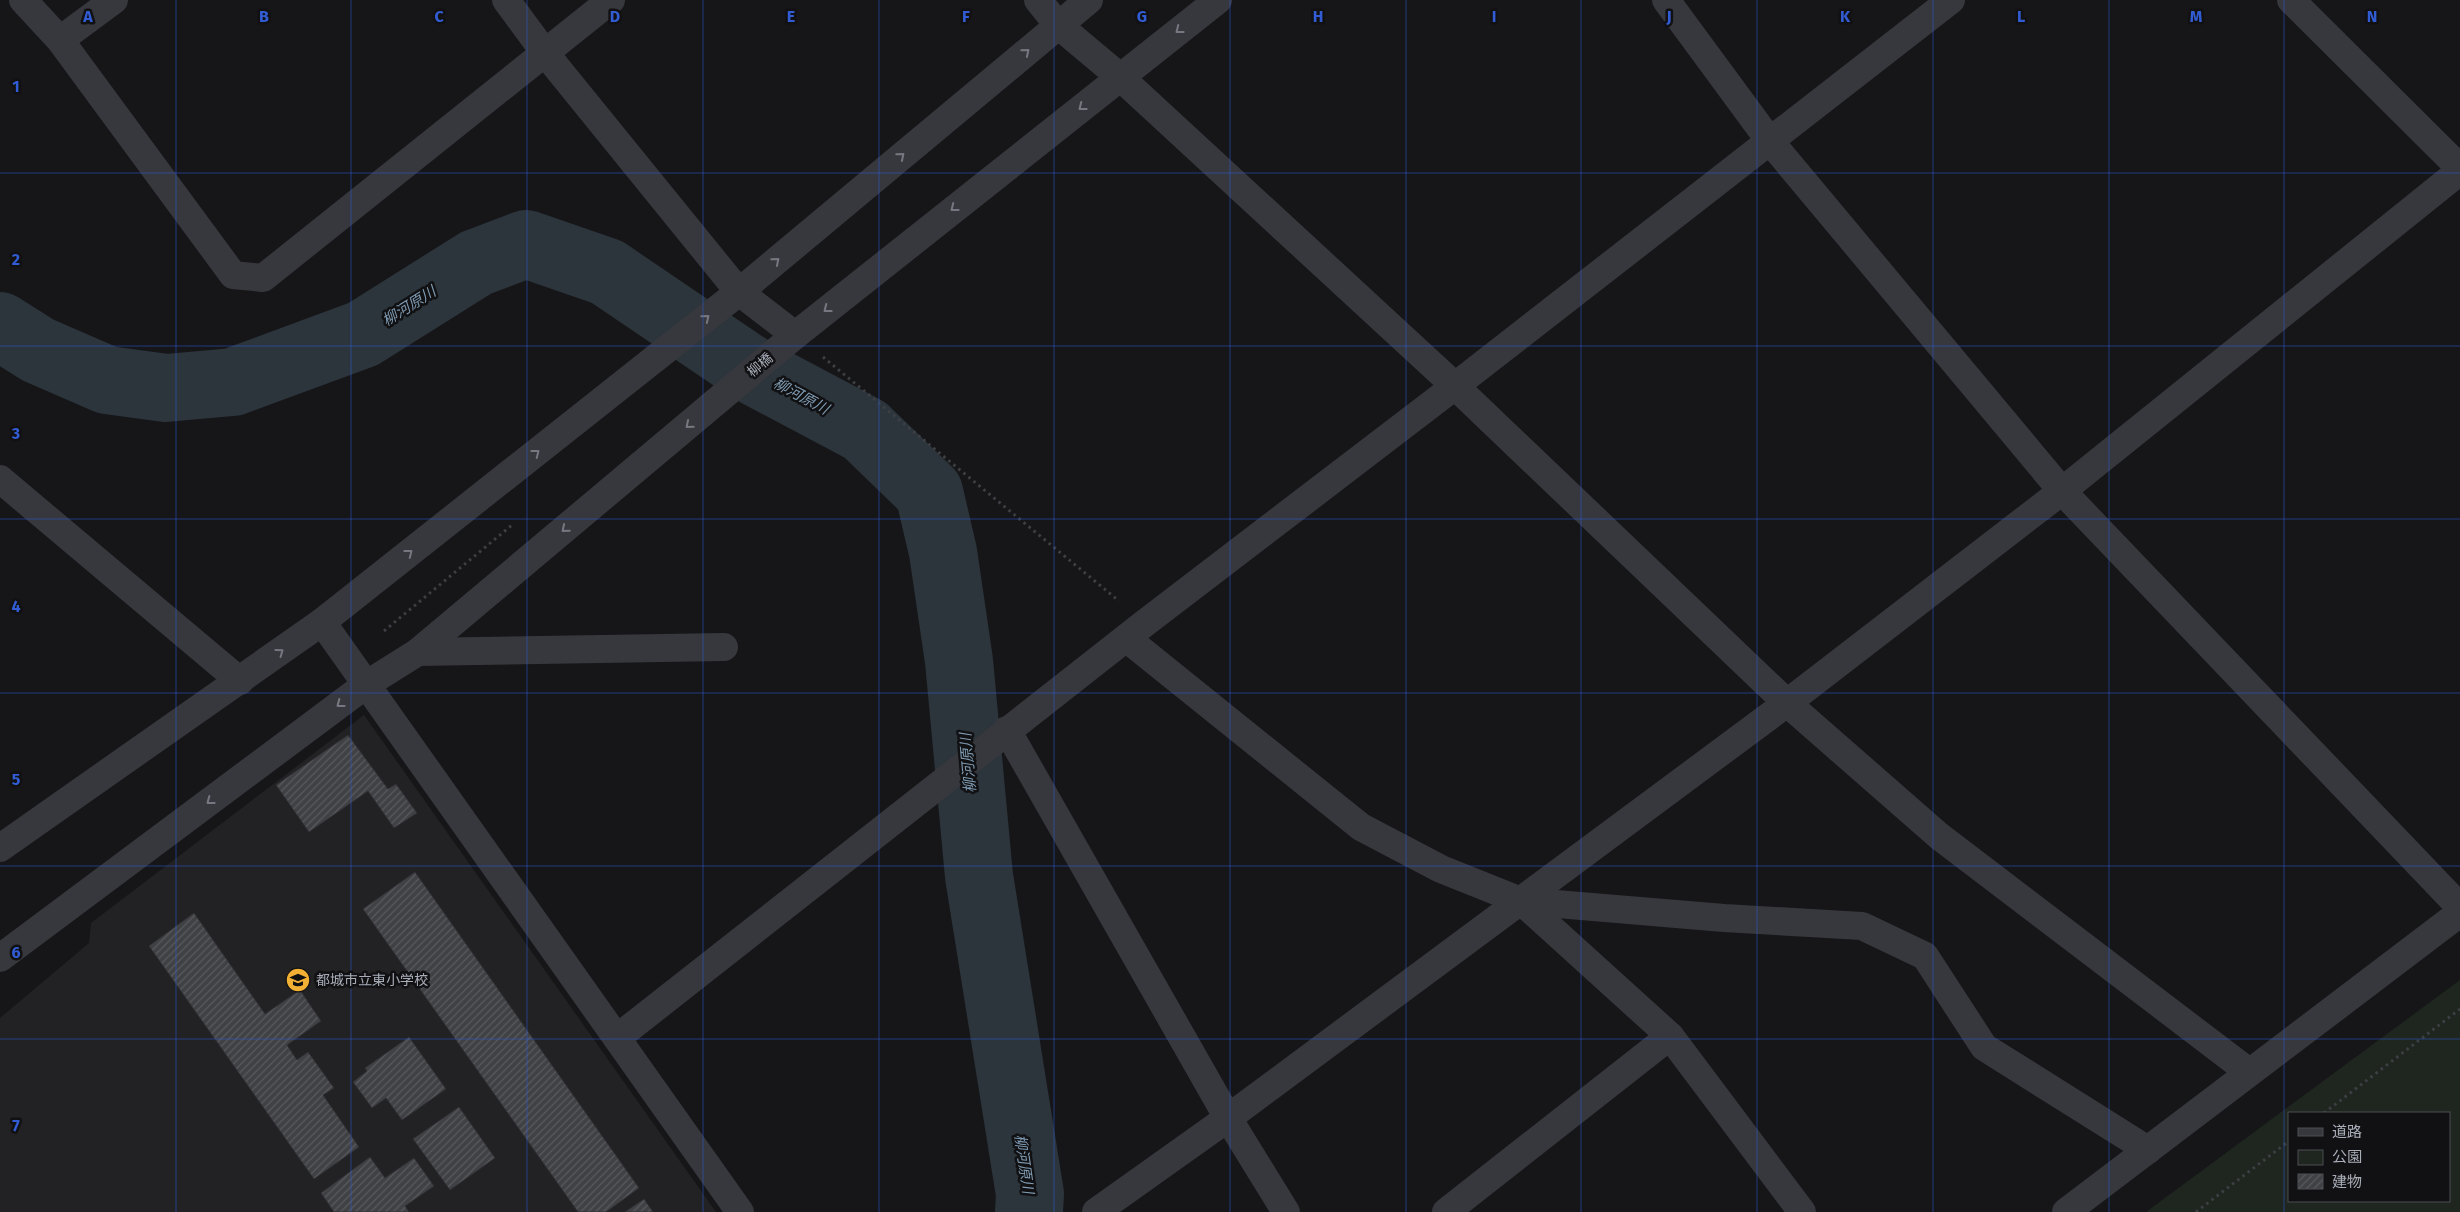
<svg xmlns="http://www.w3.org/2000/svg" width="2460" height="1212" font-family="'Fira Sans','Noto Sans JP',sans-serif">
<defs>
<pattern id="building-hatch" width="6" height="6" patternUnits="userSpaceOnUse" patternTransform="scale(1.25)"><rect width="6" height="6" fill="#404145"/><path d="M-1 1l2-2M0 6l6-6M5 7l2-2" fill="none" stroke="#595a5e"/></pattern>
</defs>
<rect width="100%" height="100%" fill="#161618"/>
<path fill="#222225" d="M364,715L716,1212H0V1018L89,943L91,923Z"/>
<path fill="#1e261f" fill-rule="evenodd" d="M2460,980V1212H2146ZM2449,1113V1201H2289V1113Z"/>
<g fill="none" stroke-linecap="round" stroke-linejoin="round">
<path stroke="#2c353c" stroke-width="68" d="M0,326L38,350L107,380L166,388L233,382L363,334L476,263L526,244L607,272L750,369L865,430L929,492L943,552L959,661L979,876L1030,1194L1029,1212"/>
</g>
<g fill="url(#building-hatch)" stroke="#303034">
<path d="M348,735L388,789L396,784L417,813L394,828L368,791L309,832L276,785Z"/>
<path d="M415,872L639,1188L606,1212H578L363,909Z"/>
<path d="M194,913L265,1014L300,990L321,1021L287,1045L297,1060L308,1052L334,1088L323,1095L359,1147L314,1179L149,946Z"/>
<path d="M409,1037L446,1089L402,1120L386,1098L372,1108L353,1082L367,1071L365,1068Z"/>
<path d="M459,1107L495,1158L450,1190L413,1139Z"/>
<path d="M370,1157L385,1178L414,1158L434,1186L405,1206L409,1212H334L321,1193Z"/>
<path d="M644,1199L653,1212H625Z"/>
</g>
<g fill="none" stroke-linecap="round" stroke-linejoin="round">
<g stroke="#3d3f44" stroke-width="3" stroke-dasharray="2.5 4" stroke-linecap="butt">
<path d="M823,357L1119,601"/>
<path d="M384,631L512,525"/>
<path d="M2324,1113L2460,1009"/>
<path d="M2196,1212L2289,1141"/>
</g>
<g stroke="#37383d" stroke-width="28">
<path d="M23,0L60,40L233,275L263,278L611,0"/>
<path d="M506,0L545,53L739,292L795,335"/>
<path d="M1038,0L1058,25L1120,77L1455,386L1787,703L1939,836L2249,1072"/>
<path d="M1666,0L1769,140L2062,491L2460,907"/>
<path d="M2291,0L2460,168"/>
<path d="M60,40L114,0"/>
<path d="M0,479L240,681"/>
<path d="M322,622L740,1212"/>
<path d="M1126,638L1361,827L1441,869L1521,901L1724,918L1862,926L1925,956L1984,1047L2148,1150"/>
<path d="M418,652L724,647"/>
<path d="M1007,730L1228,1118L1286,1212"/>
<path d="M0,848L322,622L739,292L1089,0"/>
<path d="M1521,901L1670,1036L1802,1212"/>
<path d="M0,958L367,684L418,652L793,337L1218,0"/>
<path d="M617,1038L1145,623L1455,386L1951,0"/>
<path d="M1096,1212L1228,1118L1787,703L2062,491L2460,171"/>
<path d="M1446,1212L1670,1036"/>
<path d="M2066,1212L2460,913"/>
</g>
</g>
<defs><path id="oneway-chevron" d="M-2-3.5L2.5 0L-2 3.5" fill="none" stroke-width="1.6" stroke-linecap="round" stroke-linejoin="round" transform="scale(1.25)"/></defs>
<g stroke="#757881">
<use href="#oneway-chevron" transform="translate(1179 30) rotate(142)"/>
<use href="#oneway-chevron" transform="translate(1026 52) rotate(-40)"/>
<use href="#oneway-chevron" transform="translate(1082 107) rotate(142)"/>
<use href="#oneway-chevron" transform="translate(901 156) rotate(-40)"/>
<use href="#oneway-chevron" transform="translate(954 208) rotate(142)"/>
<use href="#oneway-chevron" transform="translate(776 261) rotate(-40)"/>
<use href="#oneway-chevron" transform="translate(827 309) rotate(142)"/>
<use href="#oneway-chevron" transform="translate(706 318) rotate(-39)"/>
<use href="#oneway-chevron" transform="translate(689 425) rotate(140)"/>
<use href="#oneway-chevron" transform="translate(536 453) rotate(-38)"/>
<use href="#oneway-chevron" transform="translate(565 529) rotate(140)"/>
<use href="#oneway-chevron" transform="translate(409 553) rotate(-38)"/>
<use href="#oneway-chevron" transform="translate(280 652) rotate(-36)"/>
<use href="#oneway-chevron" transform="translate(340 704) rotate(143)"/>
<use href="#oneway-chevron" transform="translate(210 801) rotate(143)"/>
</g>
<path fill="none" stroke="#325cd3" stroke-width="1" stroke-opacity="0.55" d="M176,0V1212M351,0V1212M527,0V1212M703,0V1212M879,0V1212M1054,0V1212M1230,0V1212M1406,0V1212M1581,0V1212M1757,0V1212M1933,0V1212M2109,0V1212M2284,0V1212M0,173H2460M0,346H2460M0,519H2460M0,693H2460M0,866H2460M0,1039H2460"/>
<defs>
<g id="school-disc" transform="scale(1.25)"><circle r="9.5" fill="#f2b134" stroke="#111113"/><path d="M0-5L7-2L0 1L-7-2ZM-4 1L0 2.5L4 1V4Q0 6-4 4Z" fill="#111"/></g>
</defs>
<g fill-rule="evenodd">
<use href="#school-disc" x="298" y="980"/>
</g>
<g text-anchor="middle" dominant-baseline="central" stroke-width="5" stroke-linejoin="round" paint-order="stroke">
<g font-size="14" fill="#a8adb8" stroke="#111113">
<text transform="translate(760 365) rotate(-40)">柳橋</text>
</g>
<g font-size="14" fill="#a8adb8" stroke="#111113" text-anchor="start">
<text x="316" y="980">都城市立東小学校</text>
</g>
<g font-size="15" font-style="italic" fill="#7f9bb3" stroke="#111113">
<text transform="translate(409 306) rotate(-32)">柳河原川</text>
<text transform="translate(801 396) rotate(28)">柳河原川</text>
<text transform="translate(968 763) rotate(-95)">柳河原川</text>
<text transform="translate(1024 1164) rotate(82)">柳河原川</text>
</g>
</g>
<g font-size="16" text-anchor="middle" font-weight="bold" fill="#325cd3" stroke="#111113" stroke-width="5" stroke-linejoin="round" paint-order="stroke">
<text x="88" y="22">A</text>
<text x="264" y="22">B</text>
<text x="439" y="22">C</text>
<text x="615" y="22">D</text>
<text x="791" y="22">E</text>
<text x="966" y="22">F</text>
<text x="1142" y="22">G</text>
<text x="1318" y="22">H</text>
<text x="1494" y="22">I</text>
<text x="1669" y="22">J</text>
<text x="1845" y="22">K</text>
<text x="2021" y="22">L</text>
<text x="2196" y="22">M</text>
<text x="2372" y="22">N</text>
<text x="16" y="92">1</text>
<text x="16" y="265">2</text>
<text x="16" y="439">3</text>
<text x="16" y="612">4</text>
<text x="16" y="785">5</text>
<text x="16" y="958">6</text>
<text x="16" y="1131">7</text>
</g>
<rect x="2288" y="1112" width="162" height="90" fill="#111113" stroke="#4d4f55"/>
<rect x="2298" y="1128" width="25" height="8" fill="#37383d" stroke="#4d4f55"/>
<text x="2332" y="1137" font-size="15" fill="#a8adb8">道路</text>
<rect x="2298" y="1150" width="25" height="15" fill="#1e261f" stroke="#4d4f55"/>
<text x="2332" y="1162" font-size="15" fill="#a8adb8">公園</text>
<rect x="2298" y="1174" width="25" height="15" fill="url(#building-hatch)" stroke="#4d4f55"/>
<text x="2332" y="1187" font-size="15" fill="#a8adb8">建物</text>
</svg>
